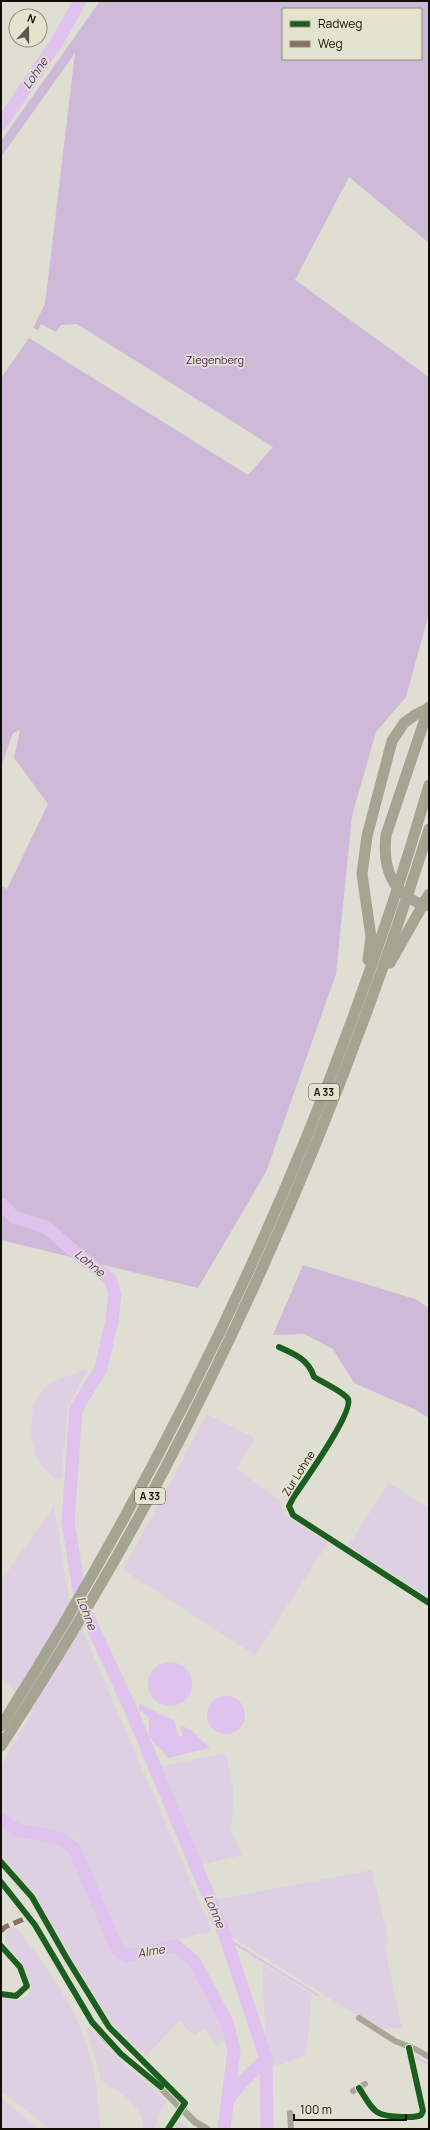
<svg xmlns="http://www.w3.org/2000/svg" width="430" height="2130" font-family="Manrope,sans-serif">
<rect width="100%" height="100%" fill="#deded3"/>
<g fill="#ded0e3">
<path d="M88,1368L68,1407L61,1478L55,1479L38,1462L31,1436L33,1404L48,1384Z"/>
<path d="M207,1414L255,1438L237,1469L280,1500L284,1514L328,1543L255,1655L123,1570Z"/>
<path d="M389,1483L429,1508V1598L348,1546Z"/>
<path d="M54,1506L69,1599L212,1931L129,1951L122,1947L77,1840L61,1832L19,1825L1,1813V1766L33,1711L1,1677V1581Z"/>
<path d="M226,1753L234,1793L231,1830L242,1855L202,1865L161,1766Z"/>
<path d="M1,1825L16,1835L58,1842L73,1850L116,1953L126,1959L174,1951L192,1964L222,2025L225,2041L216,2045L205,2027L195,2036L179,2021L146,2056L112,2024L68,1954L34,1896L1,1857Z"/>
<path d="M372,1870L389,1943L384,1944L402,2028L379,2029L227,1934L214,1900Z"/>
<path d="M11,1927L17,1928C48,1969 78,2008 91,2060C97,2082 98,2106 101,2129H50L1,2091V1998L16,2000L28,1996C34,1962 3,1958 5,1935Z"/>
<path d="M262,1964L312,1994L306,2055L283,2064L271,2065L265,2033Z"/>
<path d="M89,2027L100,2042L167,2102L159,2113L155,2129H143C144,2104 118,2093 101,2080L96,2059L86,2028Z"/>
<path d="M1,2098L40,2129H1Z"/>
<path d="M179,2121L189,2129H173Z"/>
</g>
<g fill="#cfb9d8" fill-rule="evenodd">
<path d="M100,1H429V243L349,177L295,280L429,377V613L406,697L376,732L352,816L336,974L266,1172L198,1288L1,1240V886L7,889L48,804L14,758L20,730L13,733L1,766V378L29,338L248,475L273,447L77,324L61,325L56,332L41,324L38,330L33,328L45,304L75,53L1,157V141ZM283,9H421V59H283Z"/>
<path d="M303,1265L415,1299L429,1308V1418L416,1410L354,1383L333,1349L304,1334L273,1335Z"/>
</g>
<g fill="#dfc2ee">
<circle cx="170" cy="1684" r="22"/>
<circle cx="226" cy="1715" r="19"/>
<path d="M139,1703L174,1721L179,1737L183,1736L180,1725L191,1730L210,1748L168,1758L149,1736V1717L139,1710Z"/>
</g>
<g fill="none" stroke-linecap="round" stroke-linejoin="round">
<g stroke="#dfc2ee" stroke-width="2">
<path d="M226,1938L319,1996"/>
<path d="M416,2057L429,2065"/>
</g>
<g stroke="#dfc2ee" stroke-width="13">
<path d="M1,124L58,40L80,1"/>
<path d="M1,1204L14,1217L46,1227L78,1255L110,1279L115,1294L112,1320L101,1369L76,1409L68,1522L81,1602L131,1710L226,1938L266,2059L267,2129"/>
<path d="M1,1819L17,1830L59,1838L74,1848L118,1951L127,1956L176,1946L194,1961L227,2022L234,2051L224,2129"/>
<path d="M229,2098L242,2082L266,2059"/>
</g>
<g stroke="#a8a797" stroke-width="6">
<path d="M279,1347C295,1354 309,1360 314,1377C322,1382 344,1392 348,1399C354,1412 303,1483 293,1498L289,1506L293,1515L429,1603"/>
<path d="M359,2018L395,2041L415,2049L429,2057"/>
<path d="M359,2088C374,2111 373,2116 402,2117C409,2117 415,2118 421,2115L423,2111L409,2048"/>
<path d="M353,2091L365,2084"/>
<path d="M290,2113L291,2129"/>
</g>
<path stroke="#a8a797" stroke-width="7" d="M1,1882L35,1925L92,2022L105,2038L121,2054L160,2087L195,2122L207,2129"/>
<g stroke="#a5a492" stroke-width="11">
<path d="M429,707L386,835C382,869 393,898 429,906"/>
<path d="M368,960L371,937L362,874L367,836L392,741L404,723L415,715L429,708"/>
<path d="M390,963L429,894"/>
<path d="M1,1726C186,1434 333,1118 429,785"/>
<path d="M1,1746C58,1658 113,1567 162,1474C271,1267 359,1052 429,829"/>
</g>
<path stroke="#8d6e63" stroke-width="5" stroke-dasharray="10 5" stroke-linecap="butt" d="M1,1931L5,1927L29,1917"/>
<g stroke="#e3e3ce" stroke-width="8">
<g id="cycleway">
<path d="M279,1347C295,1354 309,1360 314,1377C322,1382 344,1392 348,1399C354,1412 303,1483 293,1498L289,1506L293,1515L429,1603"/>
<path d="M1,1862L32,1897L66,1957L109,2027L185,2103L168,2129"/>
<path d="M1,1882L35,1925L92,2022L121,2054L161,2087"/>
<path d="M1,1946L20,1967L27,1986L16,1996L1,1994"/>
<path d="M359,2088C374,2111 373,2116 402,2117C409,2117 415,2118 421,2115L423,2111L409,2048"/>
</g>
</g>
<use href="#cycleway" stroke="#1b5e20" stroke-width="6"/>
</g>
<g text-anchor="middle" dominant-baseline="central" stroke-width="3.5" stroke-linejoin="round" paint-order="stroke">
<g fill="#e3e3ce" stroke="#4f4f43" stroke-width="1">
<rect x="309" y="1084" width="30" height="16" rx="3"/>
<rect x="135" y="1488" width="30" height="16" rx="3"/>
</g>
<g font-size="10" font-weight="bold" fill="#0f0f08">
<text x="324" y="1092">A 33</text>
<text x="150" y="1496">A 33</text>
</g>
<g font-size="11" fill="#461260" stroke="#e3e3ce">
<text x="215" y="359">Ziegenberg</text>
</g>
<g font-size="11" fill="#0f0f08" stroke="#e3e3ce">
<text transform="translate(298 1473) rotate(-58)">Zur Lohne</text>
</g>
<g font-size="12" font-style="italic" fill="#5f2d7b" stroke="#e3e3ce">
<text transform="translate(35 73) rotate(-56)">Lohne</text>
<text transform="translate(90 1263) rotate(39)">Lohne</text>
<text transform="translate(87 1613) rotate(69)">Lohne</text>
<text transform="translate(215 1911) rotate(67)">Lohne</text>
<text transform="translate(151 1951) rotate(-11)">Alme</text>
</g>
</g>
<rect width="430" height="2130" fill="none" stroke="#0f0f08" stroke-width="4"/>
<rect x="282" y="8" width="140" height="52" fill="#e3e3ce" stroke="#8e8e7f"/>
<rect x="290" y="21" width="20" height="6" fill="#1b5e20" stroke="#8e8e7f"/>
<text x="318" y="28" font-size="12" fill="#0f0f08">Radweg</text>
<rect x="290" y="41" width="20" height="6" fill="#8d6e63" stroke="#8e8e7f"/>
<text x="318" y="48" font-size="12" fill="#0f0f08">Weg</text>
<g transform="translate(28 28) rotate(21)"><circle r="19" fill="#e3e3ce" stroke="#8e8e7f"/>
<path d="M0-3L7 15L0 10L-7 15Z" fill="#57574f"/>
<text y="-6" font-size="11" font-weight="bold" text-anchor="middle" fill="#0f0f08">N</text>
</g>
<path d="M294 2114v6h112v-6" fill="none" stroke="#0f0f08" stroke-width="2"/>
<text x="300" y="2114" font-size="12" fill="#0f0f08" stroke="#e3e3ce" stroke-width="3" paint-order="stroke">100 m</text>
</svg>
